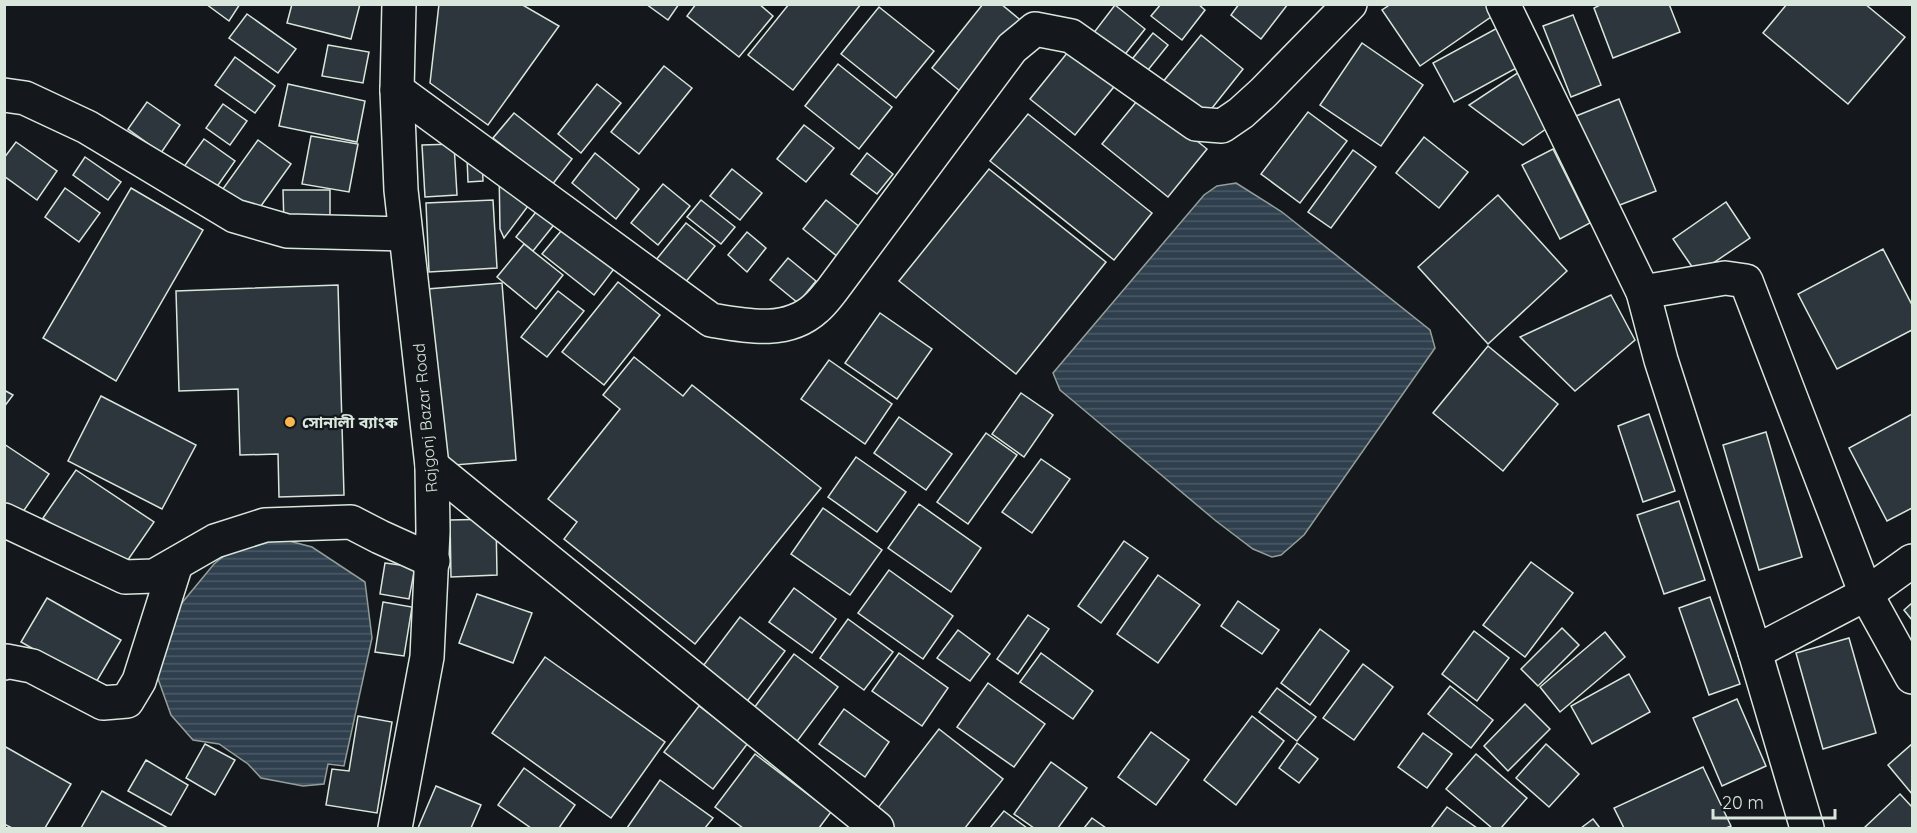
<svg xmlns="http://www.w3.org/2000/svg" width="1917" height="833" font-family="Quicksand,'Noto Sans Bengali',sans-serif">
<defs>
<pattern id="water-rules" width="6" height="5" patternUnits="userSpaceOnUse" patternTransform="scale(1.5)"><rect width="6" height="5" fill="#2f3f4d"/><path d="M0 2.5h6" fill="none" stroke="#4c5b66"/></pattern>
</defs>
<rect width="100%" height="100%" fill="#14181c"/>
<g fill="url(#water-rules)" stroke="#939e99" stroke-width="1.5">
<path d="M1236,183L1282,212L1430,330L1435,348L1304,535L1281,555L1272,557L1253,549L1216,521L1072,400L1060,390L1053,373L1204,195L1217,186Z"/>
<path d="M274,537L312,547L365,582L372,638L344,766L328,764L324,784L303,786L261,778L248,764L219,744L193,740L171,715L157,676L164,645L181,604L214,564L245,539Z"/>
</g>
<g fill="#2c363c" stroke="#d8e6dc" stroke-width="1.5">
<path d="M206,4H240L229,21Z"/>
<path d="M292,4H360L351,39L287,23Z"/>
<path d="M439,4H521L559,26L488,125L430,83Z"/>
<path d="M646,4H679L668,20Z"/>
<path d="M696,4H759L773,16L739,57L687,16Z"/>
<path d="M789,4H861L793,90L748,55Z"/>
<path d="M983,4H1001L1024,23L966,96L932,68Z"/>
<path d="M1161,4H1198L1205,10L1182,40L1151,16Z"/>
<path d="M1239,4H1288L1261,39L1231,15Z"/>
<path d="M1391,4H1497L1501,10L1420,66L1382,10Z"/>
<path d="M1602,4H1669L1680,32L1613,58L1594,8Z"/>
<path d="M1787,4H1865L1905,37L1848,104L1763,33Z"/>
<path d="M1115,5L1145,29L1119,62L1089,39Z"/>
<path d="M879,7L934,51L896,98L841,54Z"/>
<path d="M247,14L296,49L278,73L229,38Z"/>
<path d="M1573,15L1601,85L1571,97L1543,26Z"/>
<path d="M1501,26L1522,65L1454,102L1433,63Z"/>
<path d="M1153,33L1168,45L1144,75L1129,63Z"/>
<path d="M1201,35L1243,69L1205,117L1162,83Z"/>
<path d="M1362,43L1423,85L1381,146L1320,105Z"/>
<path d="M328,45L369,52L363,83L322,76Z"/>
<path d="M1072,47L1117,83L1075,135L1030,99Z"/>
<path d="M235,57L275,86L255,113L215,85Z"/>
<path d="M838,64L892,107L859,149L805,106Z"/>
<path d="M664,66L692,88L639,154L611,132Z"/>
<path d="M1519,72L1553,124L1523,145L1469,105Z"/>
<path d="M288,84L365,101L357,142L279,126Z"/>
<path d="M597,84L621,103L581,153L558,134Z"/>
<path d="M1141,96L1207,149L1168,197L1102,144Z"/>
<path d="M1619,99L1656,191L1612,208L1576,116Z"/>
<path d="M147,102L180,125L161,153L128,129Z"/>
<path d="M223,104L247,121L230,145L206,128Z"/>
<path d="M1308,112L1347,141L1300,203L1261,174Z"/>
<path d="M514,113L572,159L552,185L493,138Z"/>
<path d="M1028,114L1152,213L1114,260L990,161Z"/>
<path d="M804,125L834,148L806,182L777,159Z"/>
<path d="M311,136L358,144L349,192L302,184Z"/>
<path d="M1424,137L1468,172L1439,208L1396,173Z"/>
<path d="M204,139L235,161L209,198L178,175Z"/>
<path d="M258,140L291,164L253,217L220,193Z"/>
<path d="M16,142L57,171L37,200L4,176V158Z"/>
<path d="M454,144L457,195L425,197L422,145Z"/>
<path d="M1553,149L1590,223L1560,239L1522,165Z"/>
<path d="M1353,150L1376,167L1331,228L1308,212Z"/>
<path d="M595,153L639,189L616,219L572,183Z"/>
<path d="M867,153L893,174L877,194L851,174Z"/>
<path d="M85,157L121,182L108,200L73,175Z"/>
<path d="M467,157H482L483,181L468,182Z"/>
<path d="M499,167L537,194L504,238L500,229Z"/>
<path d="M732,169L762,193L740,220L710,196Z"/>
<path d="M989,169L1106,262L1016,374L899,281Z"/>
<path d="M663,184L690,206L658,245L631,223Z"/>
<path d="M65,188L100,213L79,242L45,217Z"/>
<path d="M131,188L203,230L116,381L43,338Z"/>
<path d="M283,190H330V225H284Z"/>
<path d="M1498,195L1567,271L1488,344L1418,267Z"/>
<path d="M493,200L497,268L429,272L426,203Z"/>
<path d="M701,200L735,227L721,244L687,217Z"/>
<path d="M826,200L861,228L838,257L803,229Z"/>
<path d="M544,202L561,216L533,251L516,237Z"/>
<path d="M1726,202L1750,238L1697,274L1673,239Z"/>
<path d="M686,223L715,246L680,289L651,266Z"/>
<path d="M566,225L617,265L594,295L542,254Z"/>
<path d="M747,232L766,248L747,272L728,255Z"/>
<path d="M524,244L563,275L536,309L497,277Z"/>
<path d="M1883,249L1912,305V330L1837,369L1798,294Z"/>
<path d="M788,258L816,281L798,303L770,280Z"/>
<path d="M618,282L660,315L604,385L562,352Z"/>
<path d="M502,283L516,460L442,466L427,289Z"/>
<path d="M338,285L344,495L279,497L278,454L240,455L238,389L179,391L176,291Z"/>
<path d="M558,291L584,311L547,357L521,337Z"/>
<path d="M1611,295L1635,340L1575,391L1520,337Z"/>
<path d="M880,313L932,349L897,399L845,363Z"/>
<path d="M1488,346L1558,404L1503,471L1433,413Z"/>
<path d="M634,357L683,396L692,385L821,488L695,644L564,539L577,522L548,499L620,409L603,395Z"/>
<path d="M829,360L892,404L865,444L801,399Z"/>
<path d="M4,390L13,395L4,407Z"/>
<path d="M1021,393L1053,415L1024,457L992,434Z"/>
<path d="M101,396L196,445L162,509L68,461Z"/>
<path d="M1649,414L1675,491L1643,502L1618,426Z"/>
<path d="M1912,414V508L1887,521L1849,448Z"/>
<path d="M899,417L952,454L926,490L874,453Z"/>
<path d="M1766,432L1802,557L1759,570L1723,445Z"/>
<path d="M986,433L1017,455L968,524L937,502Z"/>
<path d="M4,444L49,474L18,519L4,509Z"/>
<path d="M856,457L906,492L877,532L828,497Z"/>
<path d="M1041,459L1070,479L1032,533L1002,512Z"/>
<path d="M76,470L154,522L121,570L43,518Z"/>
<path d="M1679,501L1705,580L1664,594L1637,515Z"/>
<path d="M919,504L981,548L951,592L888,548Z"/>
<path d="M823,508L882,550L850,595L791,554Z"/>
<path d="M496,519L497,575L451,577L450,520Z"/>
<path d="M1124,541L1148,558L1101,623L1078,606Z"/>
<path d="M1531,562L1573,593L1525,657L1483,625Z"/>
<path d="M385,563L415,567L409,599L380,594Z"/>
<path d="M889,570L953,616L923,659L858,613Z"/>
<path d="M1158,575L1200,605L1158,663L1117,634Z"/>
<path d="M794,588L836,619L812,653L769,622Z"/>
<path d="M477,594L532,613L513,663L459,643Z"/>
<path d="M1710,597L1740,684L1709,695L1679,608Z"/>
<path d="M47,598L121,640L95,684L21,642Z"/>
<path d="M1238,601L1279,630L1262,654L1221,626Z"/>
<path d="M383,602L412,607L404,656L375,652Z"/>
<path d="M1912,603V620L1904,610Z"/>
<path d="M1028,615L1049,629L1018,674L997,659Z"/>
<path d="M740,617L785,651L745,704L700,670Z"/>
<path d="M848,619L893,652L864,690L820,658Z"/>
<path d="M1562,628L1579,645L1538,686L1521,669Z"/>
<path d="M1320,629L1349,651L1310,705L1281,683Z"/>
<path d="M958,630L990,654L970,681L937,658Z"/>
<path d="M1474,631L1509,658L1477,701L1442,674Z"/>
<path d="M1605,632L1625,657L1560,712L1540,687Z"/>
<path d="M1849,638L1876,733L1823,749L1796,653Z"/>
<path d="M899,653L948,688L922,726L872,691Z"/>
<path d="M1041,653L1093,691L1073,719L1020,682Z"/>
<path d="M794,654L838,687L795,744L751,712Z"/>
<path d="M545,657L665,742L611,818L492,733Z"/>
<path d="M1363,664L1393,687L1354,740L1323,718Z"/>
<path d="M1629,674L1650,712L1592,744L1571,706Z"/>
<path d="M988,683L1045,724L1014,767L957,727Z"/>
<path d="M1450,686L1493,720L1471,748L1428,714Z"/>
<path d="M1277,688L1316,717L1297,741L1259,712Z"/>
<path d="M1737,699L1766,766L1722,786L1693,718Z"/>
<path d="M1525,704L1550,729L1508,771L1484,746Z"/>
<path d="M699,706L748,743L713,789L664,752Z"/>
<path d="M844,709L889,742L865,777L819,744Z"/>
<path d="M358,716L392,722L377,813L326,805L332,769L349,771Z"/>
<path d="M1252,716L1284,741L1236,805L1204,780Z"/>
<path d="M939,729L1003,779L965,828H895L874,813Z"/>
<path d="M1151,732L1189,760L1156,805L1118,777Z"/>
<path d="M1423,733L1452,754L1427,788L1398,767Z"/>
<path d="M1297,743L1318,759L1299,783L1279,768Z"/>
<path d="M205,744L235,760L215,795L186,778Z"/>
<path d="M1546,744L1579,774L1549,807L1516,778Z"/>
<path d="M1912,744V794L1888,765Z"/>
<path d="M4,746L71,784L45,828H12L4,824Z"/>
<path d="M755,754L831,812L819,828H743L715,807Z"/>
<path d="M1476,754L1527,798L1501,828H1492L1446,789Z"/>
<path d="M146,760L188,785L171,815L128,791Z"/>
<path d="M1051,762L1087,788L1058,828H1034L1014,814Z"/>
<path d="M1703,767L1731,826L1726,828H1624L1614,808Z"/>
<path d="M524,768L575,805L559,828H531L498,805Z"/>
<path d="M660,780L713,818L705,828H627Z"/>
<path d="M436,786L481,805L471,828H418Z"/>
<path d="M102,791L168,828H81Z"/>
<path d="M1900,794L1912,807V828H1864Z"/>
<path d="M1447,807L1477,828H1431Z"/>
<path d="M1004,811L1027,828H990Z"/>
<path d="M1092,818L1106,828H1084Z"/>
<path d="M1593,819L1600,828H1581Z"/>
</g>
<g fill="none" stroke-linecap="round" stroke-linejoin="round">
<g stroke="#d8e6dc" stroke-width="36">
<g id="minor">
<path d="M1503,4L1643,292L1661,360L1755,652L1807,828"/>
<path d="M397,90L711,320C746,326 787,335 816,308C822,303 827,296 832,290L1012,48L1035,29L1071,36L1196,124L1222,126L1241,113L1263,93L1350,4"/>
<path d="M4,95L25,98L87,127L235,216L287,231L405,234"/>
<path d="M1643,292L1725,278L1746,281L1866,594L1912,677"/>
<path d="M432,466L877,828"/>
<path d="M4,520L125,577L154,576L215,541L265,525L351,522L380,537L433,561"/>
<path d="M1755,652L1866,594L1912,561"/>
<path d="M4,663L6,661L32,666L103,703L127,701L139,681L176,564"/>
</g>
</g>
<g stroke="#d8e6dc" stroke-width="36">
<path id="major" d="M395,828L427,657L433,531L432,466L401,190L397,90L399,4"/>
</g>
<use href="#minor" stroke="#14181c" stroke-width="33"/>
<use href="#major" stroke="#14181c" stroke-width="33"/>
</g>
<circle fill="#ffb74d" stroke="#14181c" stroke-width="2" cx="290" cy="422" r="6"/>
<g text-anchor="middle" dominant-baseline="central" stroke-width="4.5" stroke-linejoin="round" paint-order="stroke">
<g font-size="16" fill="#d8e6dc" stroke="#14181c">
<text transform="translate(425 418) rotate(-95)">Rajgonj Bazar Road</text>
</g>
<g font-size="16" font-weight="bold" fill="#d8e6dc" stroke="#14181c" text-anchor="start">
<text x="302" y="422">সোনালী ব্যাংক</text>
</g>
</g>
<rect width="1917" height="833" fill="none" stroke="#d8e6dc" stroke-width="12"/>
<path d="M1713 809v9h122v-9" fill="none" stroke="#d8e6dc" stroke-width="3"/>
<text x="1722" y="809" font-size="18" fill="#d8e6dc" stroke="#14181c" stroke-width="4.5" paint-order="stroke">20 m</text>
</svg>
